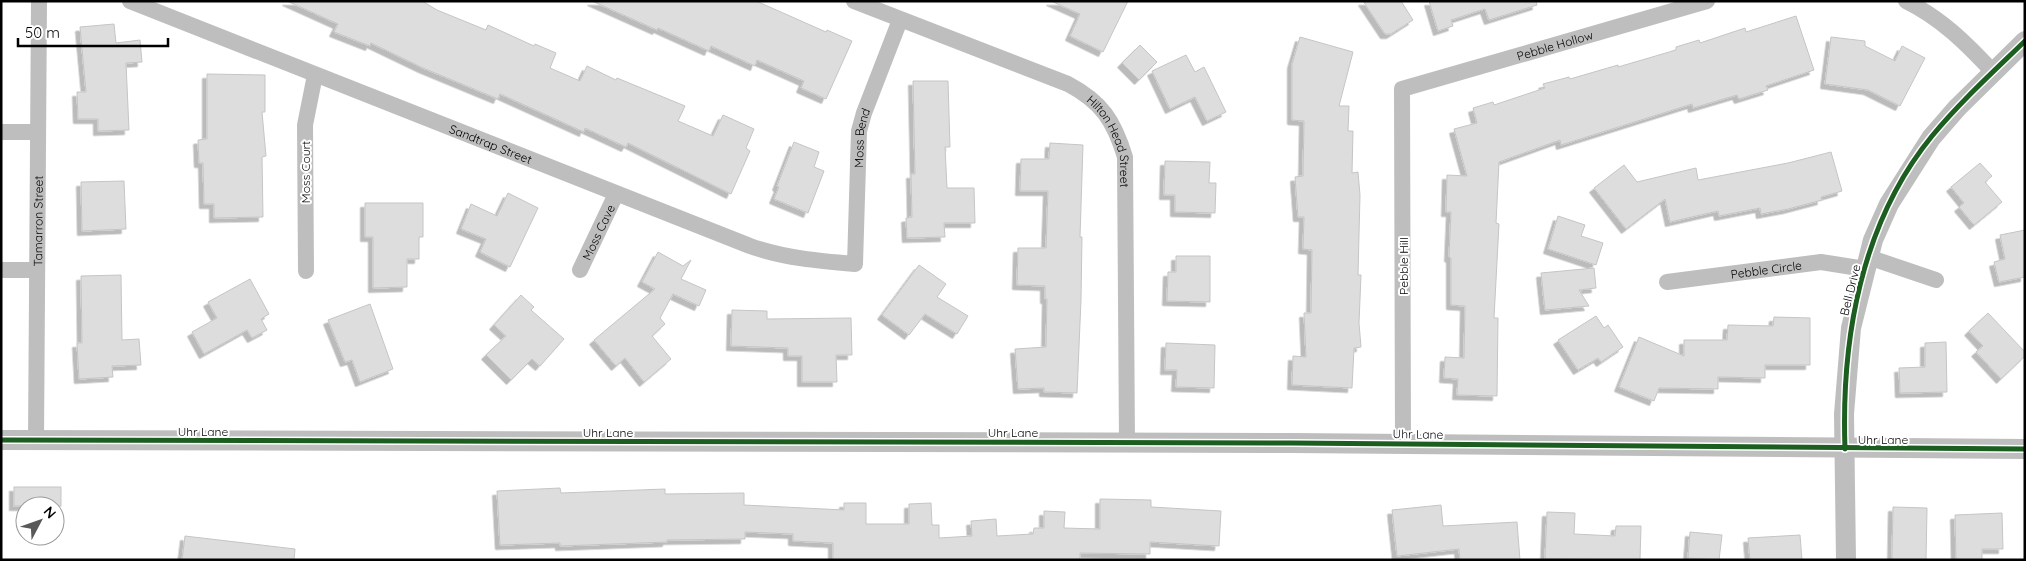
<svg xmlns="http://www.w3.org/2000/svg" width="2026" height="561" font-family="Quicksand,sans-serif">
<defs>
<filter id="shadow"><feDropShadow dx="-4.5" dy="4.5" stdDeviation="0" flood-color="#0004"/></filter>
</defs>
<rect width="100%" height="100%" fill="#fff"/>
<g fill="#ddd" stroke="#c5c5c5" filter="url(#shadow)">
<path d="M287,1H422L437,10L486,30L488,25L534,46L535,44L556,53L550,68L580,81L587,66L616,80L617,78L685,106L678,121L713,136L723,115L754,129L746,148L750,151L731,194L628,143L626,147L585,128L584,132L500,94L498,99L423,68L371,43L370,46L334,32L338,24Z"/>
<path d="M592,1H756L826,32L827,30L852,41L826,99L801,88L804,81L757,60L755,66L711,46L709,51L658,28L657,30Z"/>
<path d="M1051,1H1128L1103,52L1070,36L1080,14Z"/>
<path d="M1363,1H1401L1413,20L1391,34H1385Z"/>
<path d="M1429,1H1536L1537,5L1489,20L1485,9L1451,20L1453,26L1438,31Z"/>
<path d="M1796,16L1814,70L1766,86L1768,90L1739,99L1737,95L1693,108L1692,104L1561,145L1560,140L1499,162L1496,223L1499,224L1494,318H1498L1497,396L1457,395L1458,379L1444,378L1445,357L1464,358L1465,306L1451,305V258L1449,257L1451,212H1446L1447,175L1467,176L1454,129L1477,123L1473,108L1493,102L1494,105L1545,88L1543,84L1569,77L1570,79L1618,65V67L1676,50V47L1699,40L1700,43L1745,28L1746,32Z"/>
<path d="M114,24L116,43L140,40L142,62L126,63L129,130L98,131V119H78L77,92H86L80,27Z"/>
<path d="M1300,37L1353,52L1339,106H1349L1348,131H1353L1352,173L1358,172L1360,195L1358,275H1361L1359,323L1361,347L1354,348L1352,388L1292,385L1293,356L1306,357L1304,313H1311L1312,250L1303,249L1304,217H1298L1295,177L1303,176L1304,121L1292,120V64Z"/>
<path d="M1831,37L1865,41V46L1895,61L1902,46L1925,58L1900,106L1868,90L1825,84Z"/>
<path d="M1140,45L1157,62L1139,80L1122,63Z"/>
<path d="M1186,55L1195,72L1204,67L1226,112L1207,121L1195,97L1170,109L1152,71Z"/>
<path d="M207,74L265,75V112H262L266,156L262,157L263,217L214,218V204H204L203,163H199L198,140L207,139Z"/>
<path d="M913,81H948L950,147H945L947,188H974L975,223H944L945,237L907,238L906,218L912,217L911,174H915Z"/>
<path d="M794,142L819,152L814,167L824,171L808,213L774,199L779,187L777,186Z"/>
<path d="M1050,143L1083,145L1080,237H1082L1081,300L1077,393L1044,392V388L1018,389L1015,349L1046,347L1047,299H1045V286L1017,285L1018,248H1046L1048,191H1020L1021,159H1049Z"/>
<path d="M1831,152L1842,191L1821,197L1822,200L1788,209L1761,214L1760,208L1719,216L1718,211L1670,222L1665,199L1626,229L1594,188L1624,165L1637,182L1696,168L1698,180L1788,163Z"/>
<path d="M1165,161L1210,162L1209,183H1216L1215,213L1175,212V195H1164Z"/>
<path d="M1980,163L1992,176L1985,182L2002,202L1974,225L1959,207L1964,203L1951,187Z"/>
<path d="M124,181L126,229L82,231L81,182Z"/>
<path d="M508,193L538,208L510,267L480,252L486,239L461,229L471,204L497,216Z"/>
<path d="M365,203H423V237H419V259H407V287L373,288V237H365Z"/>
<path d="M1558,216L1585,225L1581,236L1603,243L1596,265L1548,249Z"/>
<path d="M2025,230V277L1999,282L1994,262L2005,259L2000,235Z"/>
<path d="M658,252L683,266L691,260L681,279L706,290L699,306L673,294L660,318L665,324L652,336L671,359L644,382L625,358L616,366L594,340L655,289L642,282Z"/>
<path d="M1176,256H1210V302L1167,301L1168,272H1176Z"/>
<path d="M919,265L946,284L937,297L968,316L957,334L925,314L909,335L882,315Z"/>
<path d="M1594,268L1596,288L1579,290L1589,306L1545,310L1541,273Z"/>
<path d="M121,275L122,340L139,339L141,365L112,366L113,377L79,379L77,343H82L81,276Z"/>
<path d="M250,279L269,314L261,319L267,330L252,338L247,330L204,354L192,332L217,318L208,302Z"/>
<path d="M521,295L534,307L531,310L564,339L540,366L532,359L511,380L486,355L506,336L494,325Z"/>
<path d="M370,304L393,369L360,382L352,360L345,362L328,320Z"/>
<path d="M732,310L767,311V319L851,318L852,355H836L837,382H802V356H788V348L731,346Z"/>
<path d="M1988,313L2025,352V356L2001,379L1976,352L1983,346L1969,331Z"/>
<path d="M1596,316L1604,328L1608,325L1623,347L1601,362L1598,358L1578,370L1558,340Z"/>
<path d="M1774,317L1810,318V365H1765V378L1718,377V389L1659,388L1654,401L1619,387L1639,337L1684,356V340H1727L1728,325L1773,326Z"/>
<path d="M1946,342L1947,392L1900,393L1899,368L1925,367V343Z"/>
<path d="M1166,343L1215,345L1214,388L1176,387L1177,370H1165Z"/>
<rect x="14" y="487" width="47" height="19"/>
<path d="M560,488L561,493L665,489V494L744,493V505L844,510V503H866V524H909V504L931,503L932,525H939V538L972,536L971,521L996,519L997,536L1033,534L1034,528H1044V511L1065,512L1064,528L1100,529V499L1151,500V507L1221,511L1219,546L1150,542V554L1080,553V560H833V543L793,541V534L745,532V539L667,540V542L560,546V543L500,545L497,491Z"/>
<path d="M1441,505L1443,526L1517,522L1520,560H1460L1459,549L1397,556L1392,510Z"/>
<path d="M1893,507L1927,508L1926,560H1892Z"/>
<path d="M1547,512L1575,513L1574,534L1615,536L1616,526H1641L1640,560L1545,559Z"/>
<path d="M2002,513L2003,549H1982V560H1956L1955,515Z"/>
<path d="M1690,532L1722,535L1719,560L1688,558Z"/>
<path d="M1800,535L1802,560H1750L1748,538Z"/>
<path d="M185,536L295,549L294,560H182Z"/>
</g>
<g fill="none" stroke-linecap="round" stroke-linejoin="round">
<g stroke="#bebebe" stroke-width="16">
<path id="s1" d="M130,1L750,246C784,258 819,261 855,264L859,131L864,113L900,20"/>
<path id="s2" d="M854,1L1068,84C1102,102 1114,121 1125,157L1127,443"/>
<path d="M1906,1C1941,18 1967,44 1993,72"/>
<path d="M1,132H38"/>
<path d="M1868,257L1936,280"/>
<path d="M1,270H37"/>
<path id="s3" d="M580,270L616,194"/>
<path d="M306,271L305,125L315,75"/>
<path id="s4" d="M1667,282L1821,262L1865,269"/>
<path id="s5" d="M36,441L39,1"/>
<path id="s6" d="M1403,444L1402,89L1707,1"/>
</g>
<g stroke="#bebebe" stroke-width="20">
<path d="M1,440L1291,443L2025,449"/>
<path d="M1846,560L1844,414L1851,328L1873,240L1889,204L1931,138L1957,108L2025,41"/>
</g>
<g stroke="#fff" stroke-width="8">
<g id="cycleway">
<path d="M1,440L1291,443L2025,449"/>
<path d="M1845,449C1841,339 1861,223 1932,136C1960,102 1993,72 2025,41"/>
</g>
</g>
<use href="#cycleway" stroke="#1b5e20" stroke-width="5"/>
</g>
<g text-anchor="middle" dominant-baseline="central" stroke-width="4" stroke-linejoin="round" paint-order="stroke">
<g font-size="12" fill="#000" stroke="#fff">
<text stroke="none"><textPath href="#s6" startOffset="514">Pebble Hollow</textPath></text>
<text stroke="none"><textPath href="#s1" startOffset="900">Moss Bend</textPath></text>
<text stroke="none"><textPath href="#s1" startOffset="388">Sandtrap Street</textPath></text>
<text stroke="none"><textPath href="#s2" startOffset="305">Hilton Head Street</textPath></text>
<text transform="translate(305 172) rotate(-90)">Moss Court</text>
<text stroke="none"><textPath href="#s5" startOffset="220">Tamarron Street</textPath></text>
<text stroke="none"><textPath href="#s3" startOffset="42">Moss Cave</textPath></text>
<text transform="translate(1403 266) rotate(-90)">Pebble Hill</text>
<text stroke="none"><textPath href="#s4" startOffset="100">Pebble Circle</textPath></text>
<text transform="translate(1850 290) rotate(-76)">Bell Drive</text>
<text x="203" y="431">Uhr Lane</text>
<text x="608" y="432">Uhr Lane</text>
<text x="1013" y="432">Uhr Lane</text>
<text transform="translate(1418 434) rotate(1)">Uhr Lane</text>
<text x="1883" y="439">Uhr Lane</text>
</g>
</g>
<rect width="2026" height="561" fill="none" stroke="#000000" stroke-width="5"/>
<g transform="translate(40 521) rotate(49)"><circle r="24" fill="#ffffff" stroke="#999999"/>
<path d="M0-4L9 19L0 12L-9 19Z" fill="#595959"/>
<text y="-8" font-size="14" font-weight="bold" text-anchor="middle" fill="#000000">N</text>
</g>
<path d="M18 38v8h150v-8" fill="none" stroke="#000000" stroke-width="2.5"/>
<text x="25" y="38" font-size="15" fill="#000000" stroke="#ffffff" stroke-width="4" paint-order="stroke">50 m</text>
</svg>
